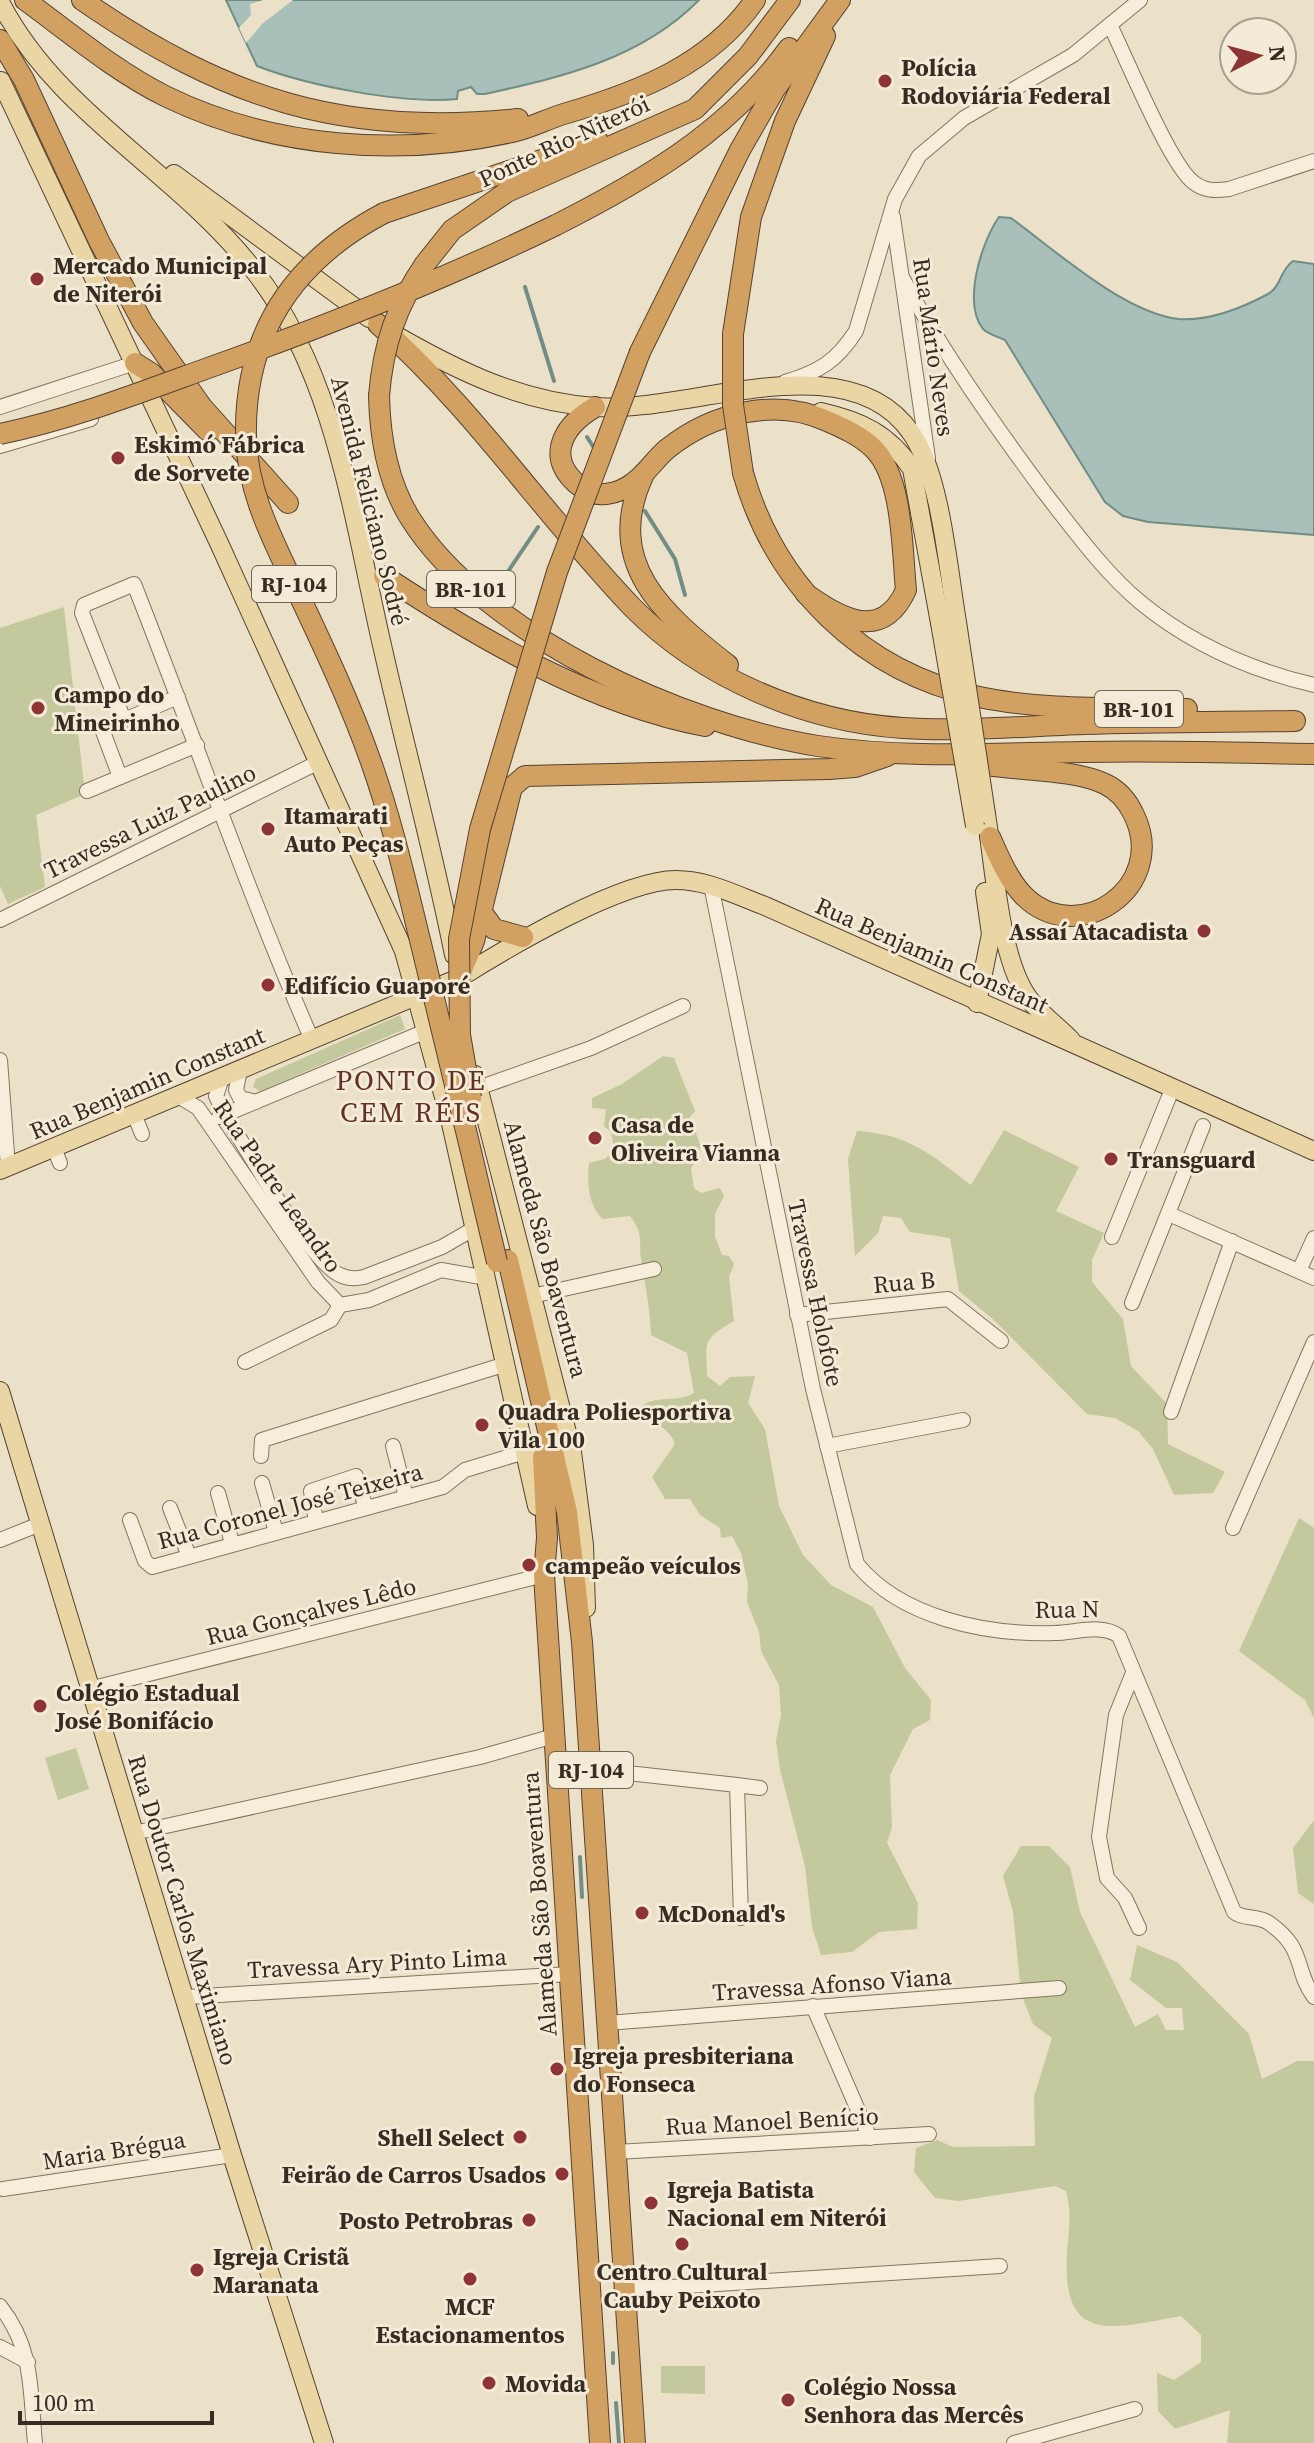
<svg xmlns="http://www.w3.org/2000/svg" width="1314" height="2443" font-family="'Source Serif 4',serif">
<rect width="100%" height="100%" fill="#ebe1c8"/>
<g fill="#c3c89d">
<path d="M64,607L85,794L36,815L45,887L8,904L0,886V628Z"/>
<path d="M400,1015L405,1029L260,1091L253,1087L256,1079Z"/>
<path d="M663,1056L674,1058L695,1111L690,1117L701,1147L691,1169L694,1188L701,1193L720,1188L724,1196L715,1214V1237L722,1255L729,1256L734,1264L729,1277L734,1321C700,1341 707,1341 707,1376L720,1386L730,1377L755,1376L748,1403L765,1429L779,1506L803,1555L831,1585L873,1607L905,1668L931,1700L930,1720L913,1729L890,1775L892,1827L887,1843L918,1903L917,1929L879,1932L852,1952L821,1955L812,1927L805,1866L780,1770L776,1741L781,1715L779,1685L761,1651L759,1632L747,1602L748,1584L741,1553L732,1536L721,1538L720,1528L700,1515L690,1499H665L652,1477L675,1444C670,1430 658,1423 643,1419V1405C659,1395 677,1403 694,1393L687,1353L651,1335C650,1310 646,1289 642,1264C637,1243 646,1237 630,1216L603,1219C588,1206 587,1182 589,1163L605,1159L614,1149L611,1132L604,1126L606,1109L592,1108V1098L622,1084Z"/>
<path d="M1004,1130L1079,1167L1056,1211L1104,1233L1092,1260V1282L1123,1319L1131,1366L1167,1404L1168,1444L1225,1472L1213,1493L1174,1495L1153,1449L1138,1431L1115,1418L1087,1414L995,1321L959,1291L950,1238L910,1232L901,1218L883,1216L878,1233L855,1256L848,1159L857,1131C908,1134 931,1154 971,1185Z"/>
<path d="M1299,1518L1314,1528V1718L1305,1700L1239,1651Z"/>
<path d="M76,1748L89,1789L58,1800L45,1758Z"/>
<path d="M1314,1820V1904L1298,1893L1293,1848Z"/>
<path d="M1021,1846H1049L1070,1867L1080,1912L1135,2027L1158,2014L1166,2030H1184L1182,2008H1166L1130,1980L1137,1945L1177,1962L1249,2034L1262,2079L1297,2061H1314V2443H1227L1230,2410L1175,2429L1158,2411L1157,2373L1174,2380L1201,2362V2335L1181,2316C1113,2328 1061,2347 1067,2252C1069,2229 1072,2213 1066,2191L1055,2186L959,2201L935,2198L914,2172L916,2148L937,2140L953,2147L1035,2146L1034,2097L1052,2038L1033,2024L1021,1994L1013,1912L1003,1876Z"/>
<path d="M661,2366H705V2394L661,2393Z"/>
</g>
<g fill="#a9bfb9" stroke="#708d86" stroke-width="2">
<path d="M226,0H699C641,59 562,77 485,94H477L471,87L458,91L457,99C402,104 309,86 257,66Z"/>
<path d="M999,217L1011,218C1055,250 1124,313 1179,319C1208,321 1242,308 1268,294C1281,287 1280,270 1293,261L1314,264V535L1148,522L1123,516L1105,502L1005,340C998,337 988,334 983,329C962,302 982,241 999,217Z"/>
</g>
<path fill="#ebe1c8" d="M263,0H293L262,24L246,43L239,28L251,15L250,4Z"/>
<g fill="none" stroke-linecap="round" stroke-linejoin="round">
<g stroke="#708d86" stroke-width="4">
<path d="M525,287L554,381"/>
<path d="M587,437L596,451"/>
<path d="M645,511L675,559L685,595"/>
<path d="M507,573L538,527"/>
<path d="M580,1857L582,1897"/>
<path d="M613,2353V2363"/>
<path d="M616,2403L619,2443"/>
</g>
<g stroke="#85745f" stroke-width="16">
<g id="minor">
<path d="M1111,27C1127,60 1170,164 1193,182C1204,191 1215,191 1229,189L1314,161"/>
<path d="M893,217L928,458"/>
<path d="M903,279C944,354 993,423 1044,492C1073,529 1104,572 1140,602C1191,644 1250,670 1314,685"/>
<path d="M785,382C819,372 837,361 856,331L895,199L919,156L964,118L1073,55L1140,0"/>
<path d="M0,407L135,363"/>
<path d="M0,446L91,419"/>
<path d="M178,697L124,720L82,613L84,605L134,584C194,736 247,891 312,1040"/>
<path d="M120,777L102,729L124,720"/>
<path d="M87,791L197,745"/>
<path d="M711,885L813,1389L857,1564C901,1618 986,1635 1054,1633C1075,1633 1102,1623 1119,1636L1234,1912C1244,1920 1258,1915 1269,1923C1307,1950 1293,1968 1314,1997"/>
<path d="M0,920L319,762"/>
<path d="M0,1060L8,1167"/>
<path d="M240,1070L236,1090L240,1098L256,1102"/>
<path d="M222,1078L216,1096L225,1115C246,1147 310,1262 340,1275C348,1279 355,1279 364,1277L442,1247L475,1228"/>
<path d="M478,1088L591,1048L683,1006"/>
<path d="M178,1096L198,1108L318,1282L340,1305L369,1300L441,1270L487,1278"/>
<path d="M134,1114L142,1134"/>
<path d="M219,1117L426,1031"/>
<path d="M54,1148L60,1163"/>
<path d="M1169,1214L1314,1278"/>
<path d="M1112,1237L1173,1087"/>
<path d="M1299,1271L1314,1238"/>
<path d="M532,1296L654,1269"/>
<path d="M1132,1303L1203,1126"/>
<path d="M797,1315L948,1299L1001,1341"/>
<path d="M245,1362L331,1320L340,1305"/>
<path d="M1171,1412L1232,1241"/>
<path d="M393,1446L406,1497"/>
<path d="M827,1446L963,1420"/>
<path d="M261,1456L262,1440L506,1364"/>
<path d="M262,1483L276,1532"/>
<path d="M218,1493L232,1543"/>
<path d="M170,1508L189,1556"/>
<path d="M130,1520L145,1561L152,1567L443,1487L465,1470L528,1451"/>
<path d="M316,1521L311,1491L356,1476L366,1508"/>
<path d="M1233,1528L1314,1342"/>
<path d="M0,1540L40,1524"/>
<path d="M1133,1673L1116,1715L1099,1837L1107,1878L1125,1898L1139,1928"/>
<path d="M89,1689L544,1575"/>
<path d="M591,1769L737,1785L741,1918"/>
<path d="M737,1785L760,1788"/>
<path d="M134,1833L480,1757L554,1736"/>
<path d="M187,1997L570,1974"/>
<path d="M813,2006L870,2138"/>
<path d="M607,2023L1059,1988"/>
<path d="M616,2152L929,2134"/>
<path d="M3,2189L232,2155"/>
<path d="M625,2290L1000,2266"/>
<path d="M0,2306C34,2349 30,2391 35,2443"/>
<path d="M0,2347L28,2362"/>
<path d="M1014,2443L1135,2409"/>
</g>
</g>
<g stroke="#544232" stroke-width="20">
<g id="major">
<path d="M0,2C58,115 180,173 256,273C338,380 354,527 384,654C407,755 434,854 454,955"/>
<path d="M1,81L219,543L404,951L450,1119L537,1506"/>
<path d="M174,174L369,318"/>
<path d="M397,336C460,372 522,402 595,407C689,414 848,339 912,434C941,477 948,569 957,622"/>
<path d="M821,412C861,421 889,434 912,469L940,623"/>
<path d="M986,814C994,863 999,955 1027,996C1038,1013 1057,1025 1071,1040"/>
<path d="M977,1003L991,934L985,892"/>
<path d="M475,1075L572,1452L584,1545L586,1608"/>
<path d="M0,1170L459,978C507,948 621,880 676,880C707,880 736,895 765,906L1314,1151"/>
<path d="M0,1391L232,2155L324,2443"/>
</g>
</g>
<g stroke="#544232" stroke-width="22">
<g id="highway">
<path d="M25,0C70,33 115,71 165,96C271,148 401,158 516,131C533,127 549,118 567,113C639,92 711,64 755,0"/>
<path d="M82,0C225,99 343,137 518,119"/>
<path d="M0,40L24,80L99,241L143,323L202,407L288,503"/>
<path d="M384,213L598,141"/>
<path d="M556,225C645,180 729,131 789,48"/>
<path d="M425,264L452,230L507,192L695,109L748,56L790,0"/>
<path d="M378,324C474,409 544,515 632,607C701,677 805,722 903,728C963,732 1023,726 1084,724C1154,722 1225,722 1295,721"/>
<path d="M733,334L751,217L785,121L825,36"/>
<path d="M640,352L740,150L775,89L840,0"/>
<path d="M135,363L151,373L208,431"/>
<path d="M379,396C380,438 387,481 410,518C483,635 685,725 818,746C905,759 995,753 1084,752C1160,750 1237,753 1314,754"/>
<path d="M595,407C561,427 544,460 582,488C596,499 619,494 633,483C646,474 655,459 667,449C712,413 775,397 827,421C843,428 861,436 874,449C903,478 902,550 906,590C882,642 841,619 806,594"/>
<path d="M743,473C775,586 862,672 979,697C1046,711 1119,707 1187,709"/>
<path d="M644,474C602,563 663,614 728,665"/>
<path d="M384,576C478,638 593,705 705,726"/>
<path d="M966,761C1008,772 1070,767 1105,784C1118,790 1128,802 1134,815C1169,887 1077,950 1023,895C1008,879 999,857 990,837"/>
<path d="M481,911L494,929L523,937"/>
<path d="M459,977L474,941L512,787L525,776L829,769L855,767L887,756"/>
<path d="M508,1260L567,1512L582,1642L635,2443"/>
<path d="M543,1457L547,1538L544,1575L600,2443"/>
</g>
</g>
<use href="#minor" stroke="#f6eedb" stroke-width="14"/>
<use href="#major" stroke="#ead5a4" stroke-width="18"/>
<use href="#highway" stroke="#d2a161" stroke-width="20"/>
<g stroke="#544232" stroke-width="20" stroke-linecap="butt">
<g id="major-bridge">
<path d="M957,622L986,814"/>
<path d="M940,623L975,826"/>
</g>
</g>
<g stroke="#544232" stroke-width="22" stroke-linecap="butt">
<g id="highway-bridge">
<path d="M384,213C295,260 244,332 246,436C247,494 275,544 299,595C325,650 351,705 371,762C392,821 406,883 421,944C447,1049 472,1156 497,1262"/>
<path d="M733,334V405L743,473"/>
<path d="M379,396C383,346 396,306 425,264"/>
<path d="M0,434C72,419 139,393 208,368C326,326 443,280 556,225"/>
<path d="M471,1098L460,1035L459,939L480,829L557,572L640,352"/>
</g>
</g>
<use href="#major-bridge" stroke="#ead5a4" stroke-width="18"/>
<use href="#highway-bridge" stroke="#d2a161" stroke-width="20"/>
</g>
<g fill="#8f3434" stroke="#f3ebd7" stroke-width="3">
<circle cx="885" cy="81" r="8"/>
<circle cx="37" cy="279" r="8"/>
<circle cx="118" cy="458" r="8"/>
<circle cx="38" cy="708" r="8"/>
<circle cx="268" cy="829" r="8"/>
<circle cx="1204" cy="931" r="8"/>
<circle cx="268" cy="985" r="8"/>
<circle cx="595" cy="1138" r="8"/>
<circle cx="1111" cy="1159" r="8"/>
<circle cx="482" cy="1425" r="8"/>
<circle cx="529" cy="1565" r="8"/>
<circle cx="40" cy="1706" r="8"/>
<circle cx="642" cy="1913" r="8"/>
<circle cx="557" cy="2069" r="8"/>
<circle cx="520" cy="2137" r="8"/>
<circle cx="562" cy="2174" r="8"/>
<circle cx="651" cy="2203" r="8"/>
<circle cx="529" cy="2220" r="8"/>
<circle cx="682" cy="2244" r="8"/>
<circle cx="197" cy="2270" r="8"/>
<circle cx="470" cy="2279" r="8"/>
<circle cx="489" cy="2383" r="8"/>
<circle cx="788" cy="2400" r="8"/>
</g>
<g text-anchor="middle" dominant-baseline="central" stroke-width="6" stroke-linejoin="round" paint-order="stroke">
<g fill="#f3ebd7" stroke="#6f6558" stroke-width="2">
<rect x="252" y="566" width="84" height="36" rx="6"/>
<rect x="427" y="571" width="88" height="36" rx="6"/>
<rect x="1095" y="691" width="88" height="36" rx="6"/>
<rect x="549" y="1752" width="84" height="36" rx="6"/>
</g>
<g font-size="22" font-weight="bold" fill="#372c21">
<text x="294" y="584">RJ-104</text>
<text x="471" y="589">BR-101</text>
<text x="1139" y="709">BR-101</text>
<text x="591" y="1770">RJ-104</text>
</g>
<g font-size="24" font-weight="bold" fill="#372c21" stroke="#f3ebd7" text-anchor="start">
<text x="901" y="67">Polícia<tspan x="901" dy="28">Rodoviária Federal</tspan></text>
<text x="53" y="265">Mercado Municipal<tspan x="53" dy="28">de Niterói</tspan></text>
<text x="134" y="444">Eskimó Fábrica<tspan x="134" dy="28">de Sorvete</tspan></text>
<text x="54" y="694">Campo do<tspan x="54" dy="28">Mineirinho</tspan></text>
<text x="284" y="815">Itamarati<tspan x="284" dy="28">Auto Peças</tspan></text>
<text x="1188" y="931" text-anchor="end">Assaí Atacadista</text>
<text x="284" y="985">Edifício Guaporé</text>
<text x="611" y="1124">Casa de<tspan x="611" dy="28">Oliveira Vianna</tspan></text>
<text x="1127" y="1159">Transguard</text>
<text x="498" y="1411">Quadra Poliesportiva<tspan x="498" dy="28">Vila 100</tspan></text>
<text x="545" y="1565">campeão veículos</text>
<text x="56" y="1692">Colégio Estadual<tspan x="56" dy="28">José Bonifácio</tspan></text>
<text x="658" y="1913">McDonald's</text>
<text x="573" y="2055">Igreja presbiteriana<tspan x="573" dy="28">do Fonseca</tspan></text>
<text x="504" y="2137" text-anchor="end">Shell Select</text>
<text x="546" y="2174" text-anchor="end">Feirão de Carros Usados</text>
<text x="667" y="2189">Igreja Batista<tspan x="667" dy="28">Nacional em Niterói</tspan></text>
<text x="513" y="2220" text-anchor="end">Posto Petrobras</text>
<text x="213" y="2256">Igreja Cristã<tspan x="213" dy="28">Maranata</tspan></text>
<text x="682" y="2271" text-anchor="middle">Centro Cultural<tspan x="682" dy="28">Cauby Peixoto</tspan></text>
<text x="470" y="2306" text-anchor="middle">MCF<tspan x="470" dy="28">Estacionamentos</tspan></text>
<text x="505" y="2383">Movida</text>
<text x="804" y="2386">Colégio Nossa<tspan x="804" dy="28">Senhora das Mercês</tspan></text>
</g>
<g font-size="24" fill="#372c21" stroke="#f3ebd7">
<text transform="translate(564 141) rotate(-25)">Ponte Rio-Niterói</text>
<text transform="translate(934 347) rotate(82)">Rua Mário Neves</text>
<text transform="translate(370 501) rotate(76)">Avenida Feliciano Sodré</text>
<text transform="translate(150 821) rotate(-26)">Travessa Luiz Paulino</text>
<text transform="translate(932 955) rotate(24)">Rua Benjamin Constant</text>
<text transform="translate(147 1083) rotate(-23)">Rua Benjamin Constant</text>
<text transform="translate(278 1186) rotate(55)">Rua Padre Leandro</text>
<text transform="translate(546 1249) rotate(75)">Alameda São Boaventura</text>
<text transform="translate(904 1282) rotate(-5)">Rua B</text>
<text transform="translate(816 1293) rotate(78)">Travessa Holofote</text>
<text transform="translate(290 1506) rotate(-15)">Rua Coronel José Teixeira</text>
<text transform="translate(1067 1609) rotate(-1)">Rua N</text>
<text transform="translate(311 1611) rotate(-14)">Rua Gonçalves Lêdo</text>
<text transform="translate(539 1904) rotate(-94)">Alameda São Boaventura</text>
<text transform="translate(183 1910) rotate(73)">Rua Doutor Carlos Maximiano</text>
<text transform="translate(377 1963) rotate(-3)">Travessa Ary Pinto Lima</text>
<text transform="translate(832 1984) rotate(-4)">Travessa Afonso Viana</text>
<text transform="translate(772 2121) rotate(-3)">Rua Manoel Benício</text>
<text transform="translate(114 2150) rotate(-9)">Maria Brégua</text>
</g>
<g font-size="28" letter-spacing="2" fill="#603124" stroke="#f3ebd7">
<text x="411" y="1080">PONTO DE<tspan x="411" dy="32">CEM RÉIS</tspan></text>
</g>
</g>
<g transform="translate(1258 56) rotate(84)"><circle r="38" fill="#f3ebd7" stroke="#a89f8e" stroke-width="2"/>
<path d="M0-6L14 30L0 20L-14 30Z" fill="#8f3434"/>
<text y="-12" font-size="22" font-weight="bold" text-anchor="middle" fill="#372c21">N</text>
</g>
<path d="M20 2411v12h192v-12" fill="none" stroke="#372c21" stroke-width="4"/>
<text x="32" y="2411" font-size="24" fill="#372c21" stroke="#f3ebd7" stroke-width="6" paint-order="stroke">100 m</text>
</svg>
